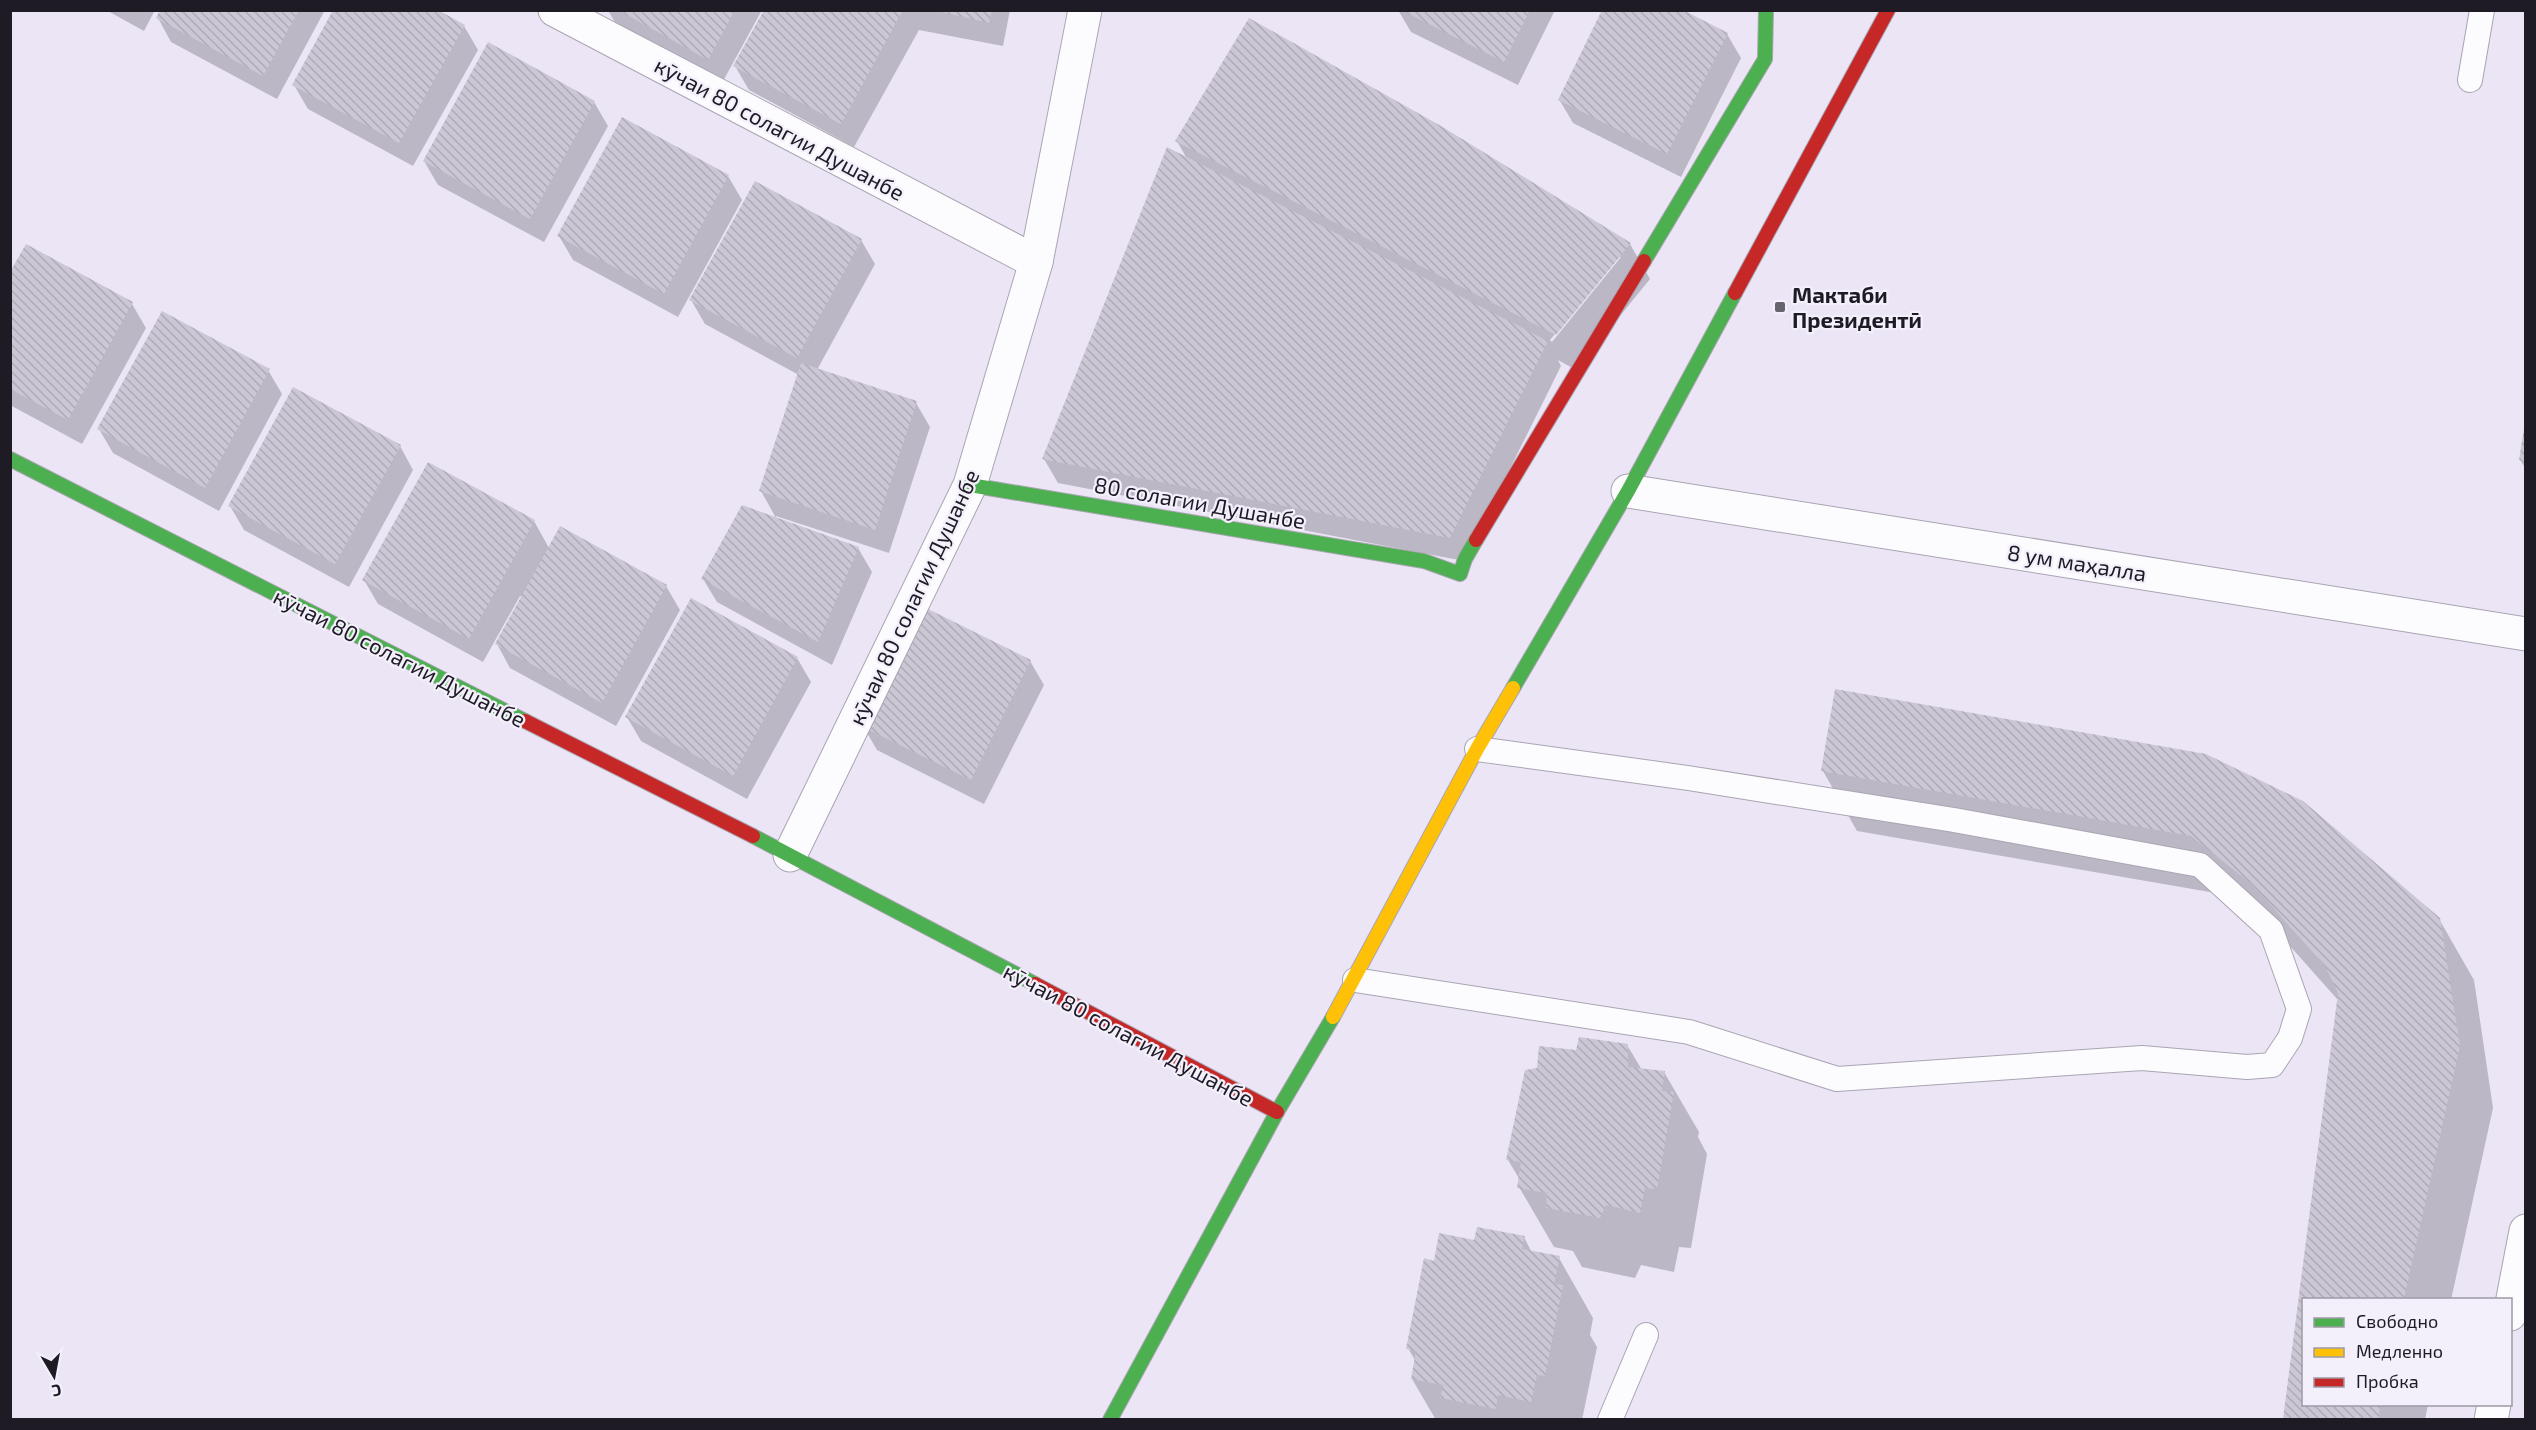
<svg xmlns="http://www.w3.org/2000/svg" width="2536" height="1430" font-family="'Exo 2',sans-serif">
<defs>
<pattern id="building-back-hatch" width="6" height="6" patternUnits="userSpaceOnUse" patternTransform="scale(1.5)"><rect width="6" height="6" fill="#ccc7d4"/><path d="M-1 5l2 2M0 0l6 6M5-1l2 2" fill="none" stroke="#afaab6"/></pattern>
</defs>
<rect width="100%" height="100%" fill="#ebe5f6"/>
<g fill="#0003" fill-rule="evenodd">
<path d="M106,10H155L144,31Z"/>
<path d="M162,10H325L277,99L171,42L158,18Z"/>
<path d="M608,10H762L722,83L617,26Z"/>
<path d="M766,10H1010L1003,46L919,30L854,147L749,90L735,66Z"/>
<path d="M1398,10H1555L1518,85L1411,32Z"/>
<path d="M464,26L478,50L413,166L308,109L294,85Z"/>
<path d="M1727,34L1741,58L1681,177L1573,123L1559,99Z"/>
<path d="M594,102L608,126L544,242L438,185L424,161Z"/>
<path d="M1177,141L1630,244L1650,279L1576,370L1558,360L1561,366L1464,561L1058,483L1044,459L1187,159ZM1618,257H1621L1552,342L1550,340Z"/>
<path d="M728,176L742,200L678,317L573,260L559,236Z"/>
<path d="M861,240L875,264L817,370L916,403L930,427L889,553L776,516V518L761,491L799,375L705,324L691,300Z"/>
<path d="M27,246L132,304L146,328L82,444L10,405V275Z"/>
<path d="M268,370L282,394L219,511L113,453L99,429Z"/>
<path d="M2526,430V469L2520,460Z"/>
<path d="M400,446L413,470L349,587L244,530L230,506Z"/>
<path d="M534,521L549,548L666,586L680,610L616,726L510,668L497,644L522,597L520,596L483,662L378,604L364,580Z"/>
<path d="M858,548L872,572L832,665L717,602L703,579Z"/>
<path d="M923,608L1030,661L1044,685L984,804L877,750L863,726Z"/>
<path d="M797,658L811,682L747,799L641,741L627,717Z"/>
<path d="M1837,691L2439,919L2474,980L2493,1108L2451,1300H2304V1404H2428L2425,1420H2284L2338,1000L2289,945L2227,895L1857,831L1823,771Z"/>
<path d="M1627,1045L1642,1070L1664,1072L1699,1132L1698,1137L1707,1154L1691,1248L1679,1247L1674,1272L1641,1265L1635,1278L1582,1267L1573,1251L1554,1247L1519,1187L1520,1180L1508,1160L1538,1069L1577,1052Z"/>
<path d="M1524,1237L1532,1253L1559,1258L1593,1318L1590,1335L1597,1347L1582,1420H1436L1412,1379L1416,1362L1408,1348L1435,1263L1475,1242Z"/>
</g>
<g fill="url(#building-back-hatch)">
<path d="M160,10H299L263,76L156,18Z"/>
<path d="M333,10H438L465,25L399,143L292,85Z"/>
<path d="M618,10H735L708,60Z"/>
<path d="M764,10H903L841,124L733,66Z"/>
<path d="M933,10H992L989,23Z"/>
<path d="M1401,10H1530L1504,62Z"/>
<path d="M1602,10H1683L1728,33L1667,154L1558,100Z"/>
<path d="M1249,18L1441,126L1631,243L1556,335L1175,141Z"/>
<path d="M488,42L595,101L530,219L423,161Z"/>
<path d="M622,117L729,175L664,294L557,236Z"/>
<path d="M1167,147L1548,341L1450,538L1042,459Z"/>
<path d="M755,181L862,239L797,358L689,300Z"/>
<path d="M26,244L133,302L68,420L10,389V272Z"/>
<path d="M162,311L270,369L205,488L97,429Z"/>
<path d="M801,363L917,401L875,530L759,491Z"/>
<path d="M293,387L401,445L335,564L228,506Z"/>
<path d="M2524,428H2526V461L2519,460Z"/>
<path d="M428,462L535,520L469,639L362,580Z"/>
<path d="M742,505L859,547L818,642L701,579Z"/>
<path d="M560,526L667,585L602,703L495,644Z"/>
<path d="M691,598L798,657L733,776L625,717Z"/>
<path d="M922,606L1031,660L971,780L861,726Z"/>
<path d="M1835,689L2206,754L2303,801L2440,918L2460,1046L2404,1299L2304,1300V1404H2381L2378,1419H2283L2338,993L2325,966L2253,885L2191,836L1821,771Z"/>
<path d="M1579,1037L1628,1044V1067L1665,1071L1662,1091L1674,1092L1657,1189L1645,1188L1640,1213L1606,1205L1600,1218L1546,1208L1547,1193L1517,1188L1521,1162L1506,1160L1525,1070L1537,1068L1539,1046L1576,1050Z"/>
<path d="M1477,1227L1525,1236L1522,1249L1560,1256L1554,1284L1563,1285L1545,1376L1537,1375L1531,1402L1498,1395L1496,1409L1440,1398L1443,1385L1411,1379L1416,1351L1406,1349L1424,1258L1434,1261L1439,1233L1474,1240Z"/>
</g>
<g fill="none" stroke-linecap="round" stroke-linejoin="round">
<g stroke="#aaa5b2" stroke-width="26">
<g id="lane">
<path d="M2470,80L2482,10"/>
<path d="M1355,980L1689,1032L1837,1079L2142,1058L2247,1067L2272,1065L2290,1038L2299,1009L2271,930L2200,865L1954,820L1688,778L1477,749"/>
<path d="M1610,1420L1646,1335"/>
</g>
</g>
<g stroke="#aaa5b2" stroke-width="35">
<g id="street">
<path d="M555,10L1036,262"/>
<path d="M1628,491L2526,634"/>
<path d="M790,855L970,485L1036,262L1085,10"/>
<path d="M2510,1314L2526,1231"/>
<path d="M2491,1420L2494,1404"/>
</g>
</g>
<g stroke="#aaa5b2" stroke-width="16">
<g id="fast">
<path d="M1644,261L1765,59L1766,10"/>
<path d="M10,459L525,721"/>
<path d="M970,485L1424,561L1460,574L1465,559L1476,540"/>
<path d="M1513,688L1628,491L1735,293"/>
<path d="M753,836L1035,984"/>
<path d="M1110,1420L1277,1112L1333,1017"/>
</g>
</g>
<g stroke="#aaa5b2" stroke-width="16">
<path id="slow" d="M1333,1017L1477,749L1513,688"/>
</g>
<g stroke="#aaa5b2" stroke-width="16">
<g id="jam">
<path d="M1735,293L1888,10"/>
<path d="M1476,540L1644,261"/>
<path d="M525,721L753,836"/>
<path d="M1035,984L1277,1112"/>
</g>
</g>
<use href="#lane" stroke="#fcfbfe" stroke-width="24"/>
<use href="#street" stroke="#fcfbfe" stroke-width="33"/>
<use href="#fast" stroke="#4caf50" stroke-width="14"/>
<use href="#slow" stroke="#ffc107" stroke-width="14"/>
<use href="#jam" stroke="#c62828" stroke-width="14"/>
</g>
<rect fill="#66626e" stroke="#f3effb" stroke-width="2" x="1774" y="301" width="12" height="12" rx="3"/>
<g text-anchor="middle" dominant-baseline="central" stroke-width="4.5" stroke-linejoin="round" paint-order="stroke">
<g font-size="22" fill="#1f1b25" stroke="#f3effb">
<text transform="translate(780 128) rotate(28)">кӯчаи 80 солагии Душанбе</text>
<text transform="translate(1200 502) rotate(10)">80 солагии Душанбе</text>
<text transform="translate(2077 562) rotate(9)">8 ум маҳалла</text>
<text transform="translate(913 597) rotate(-65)">кӯчаи 80 солагии Душанбе</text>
<text transform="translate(400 657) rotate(27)">кӯчаи 80 солагии Душанбе</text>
<text transform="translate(1129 1034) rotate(28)">кӯчаи 80 солагии Душанбе</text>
</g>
<g font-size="22" font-weight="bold" fill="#1f1b25" stroke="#f3effb" text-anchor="start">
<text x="1792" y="294">Мактаби<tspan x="1792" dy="25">Президентӣ</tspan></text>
</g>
</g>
<rect width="2536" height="1430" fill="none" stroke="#1f1b25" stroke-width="24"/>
<rect x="2302" y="1298" width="210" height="108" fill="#f3effb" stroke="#9e9aa5" stroke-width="1.5"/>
<rect x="2314" y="1318" width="30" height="9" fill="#4caf50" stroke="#9e9aa5" stroke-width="1.5"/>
<text x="2356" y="1328" font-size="18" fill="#1f1b25">Свободно</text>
<rect x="2314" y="1348" width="30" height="9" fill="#ffc107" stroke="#9e9aa5" stroke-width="1.5"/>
<text x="2356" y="1358" font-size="18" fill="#1f1b25">Медленно</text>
<rect x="2314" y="1378" width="30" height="9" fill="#c62828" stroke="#9e9aa5" stroke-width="1.5"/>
<text x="2356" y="1388" font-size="18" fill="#1f1b25">Пробка</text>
<g transform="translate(54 1376) rotate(170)" stroke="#f3effb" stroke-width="4.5" paint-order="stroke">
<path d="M0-4.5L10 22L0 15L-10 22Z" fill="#1f1b25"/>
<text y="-9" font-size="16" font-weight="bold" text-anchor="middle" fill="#1f1b25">С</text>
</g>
</svg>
